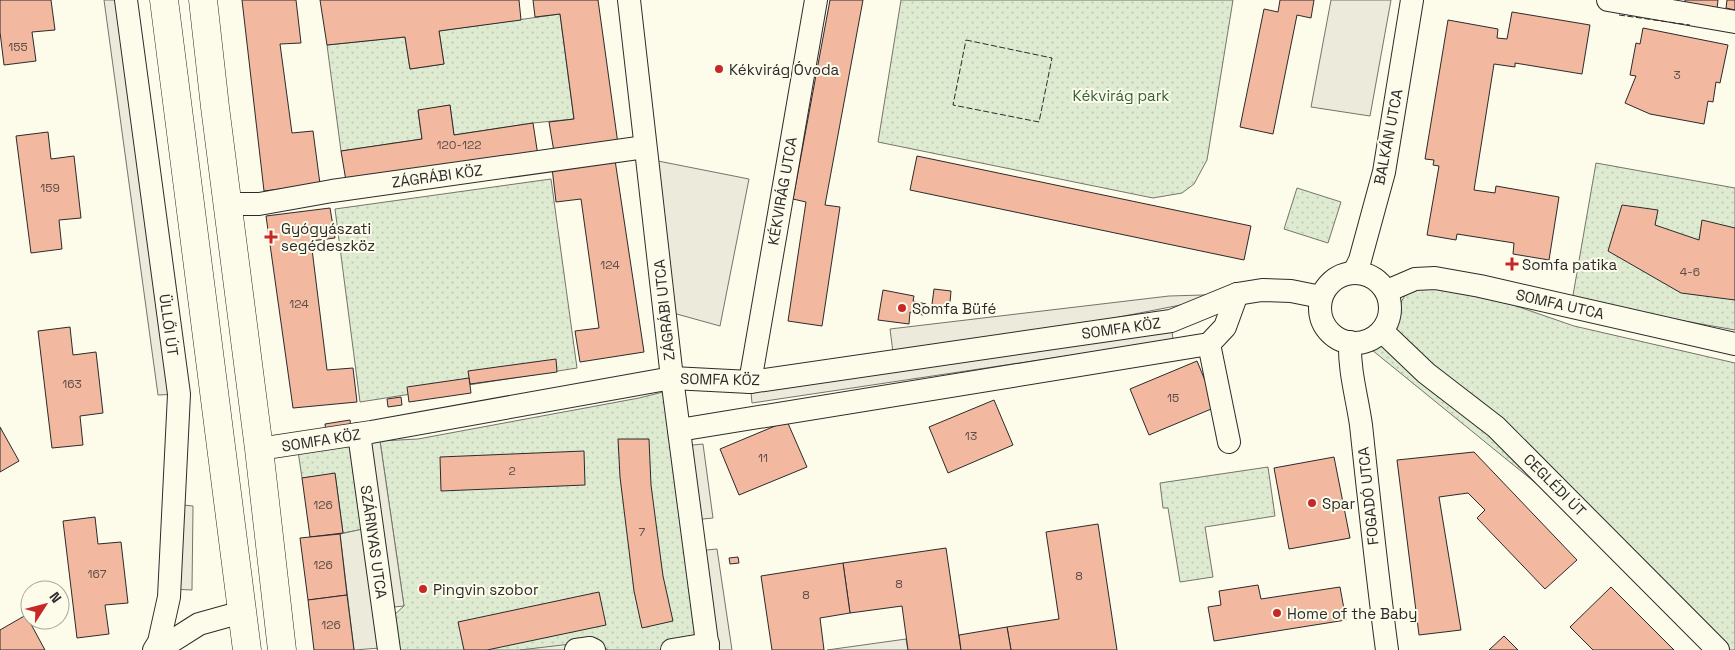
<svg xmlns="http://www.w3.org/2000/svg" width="1735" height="650" font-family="'Space Grotesk',sans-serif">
<defs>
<pattern id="green-dots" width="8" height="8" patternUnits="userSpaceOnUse" patternTransform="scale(1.25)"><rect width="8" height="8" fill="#deebd1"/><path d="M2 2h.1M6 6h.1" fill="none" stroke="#bfcab4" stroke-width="1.8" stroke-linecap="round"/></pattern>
</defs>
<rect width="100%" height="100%" fill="#fdfbea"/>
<g fill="url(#green-dots)" stroke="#74746e">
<path d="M901,0H1233L1207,160L1194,184L1182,193L1153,198L878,142Z"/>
<path d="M560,14L574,119L533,123L454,135L450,105L418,111L422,139L341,151L327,45L405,37L410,69L444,64L439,31Z"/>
<path d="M1596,163L1735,188V330L1572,301Z"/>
<path d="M551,179L577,368L360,402L335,209Z"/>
<path d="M1297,188L1341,202L1328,243L1284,229Z"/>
<path d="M1435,278L1574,326L1735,363V650H1718L1618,550L1372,350L1415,279Z"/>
<path d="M667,391L698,650H399L394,615L404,606L380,441L418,439L639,398Z"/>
<path d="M350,444L364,529L343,533L335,474L302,478L298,451Z"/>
<path d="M1268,467L1275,516L1205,527L1213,577L1180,582L1168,508H1163L1160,483Z"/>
</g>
<g fill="#eceadb" stroke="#74746e">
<path d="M104,0H126L179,394L158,395Z"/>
<path d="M1331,0H1391L1370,116L1311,107Z"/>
<path d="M653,160L749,179L720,326L673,313Z"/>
<path d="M1237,294L914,357L1171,321L1173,340L752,403L750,382L894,360L890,329L1169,296Z"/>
<path d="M380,441L404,606L384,608L380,648L354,650L340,534L363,529L350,444Z"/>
<path d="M703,444L713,518L693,520L683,446Z"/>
<path d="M173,504L193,506L192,590L169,589Z"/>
<path d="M717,549L732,650H711L697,551Z"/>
<path d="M906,639L908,650H827Z"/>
<path d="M596,641L608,650H520Z"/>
</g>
<g fill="#f2b8a0" stroke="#2b2b2b">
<path d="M0,0H51L55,30L32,32L36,61L4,65L0,32Z"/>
<path d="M242,0H296L301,43L280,44L292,133L313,131L320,184L264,191Z"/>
<path d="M320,0H519L521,20L439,31L444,64L410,69L405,37L327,45Z"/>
<path d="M533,0H598L618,144L554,152L549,122L574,119L560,14L535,17Z"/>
<path d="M830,0H863L825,205L840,207L822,326L788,321L806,202L793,199Z"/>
<path d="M1280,0H1314L1311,18L1297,15L1273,134L1240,127L1264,9L1278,12Z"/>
<path d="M1685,0H1718L1717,9L1685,3Z"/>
<path d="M1727,0H1735V10L1726,8Z"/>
<path d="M1512,12L1590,25L1582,74L1515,63V67L1494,64L1474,190L1495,193L1496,186L1559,197L1549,260L1513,254L1514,243L1457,234L1456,240L1427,235L1439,166L1433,165L1434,160L1425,159L1448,20L1498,29L1497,38L1507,39Z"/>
<path d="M1643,28L1728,45L1720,83L1716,82L1713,102L1708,101L1704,124L1650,114L1625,103L1636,76L1630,75L1636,43L1640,44Z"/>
<path d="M450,105L454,135L533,123L538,156L346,181L341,151L422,139L418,110Z"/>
<path d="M48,132L51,159L74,156L81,218L59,220L62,249L31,253L16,136Z"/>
<path d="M917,156L1251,226L1244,260L910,190Z"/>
<path d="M615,160L644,352L580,362L575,331L599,328L581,199L556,202L552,168Z"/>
<path d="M1622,205L1658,210L1655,225L1699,240L1702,220L1735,228V300L1681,293L1608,251Z"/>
<path d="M330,208L335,238L311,241L327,370L353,368L357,402L293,408L266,216Z"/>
<path d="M934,289L951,291L949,314L931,312Z"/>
<path d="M883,290L914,296L913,301L926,304L923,315L910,312L909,324L878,320Z"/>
<path d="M70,327L73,355L96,352L103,413L80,416L83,445L52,448L38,331Z"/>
<path d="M556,359L557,372L470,384L468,371Z"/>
<path d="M1197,361L1216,407L1149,435L1130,389Z"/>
<path d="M469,378L471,393L409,402L407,387Z"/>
<path d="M401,397L402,405L388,407L387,399Z"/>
<path d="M994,400L1013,445L948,473L929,427Z"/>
<path d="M350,420L351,428L326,432L325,424Z"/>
<path d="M787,421L807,467L739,495L720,449Z"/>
<path d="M0,427L19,461L0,472Z"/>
<path d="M618,439H649L651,485L657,531L663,576L673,621L642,628L634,591L620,477Z"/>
<path d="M584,451L585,485L441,491L440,457Z"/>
<path d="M1474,452L1577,560L1545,589L1477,518L1485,510L1468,493L1439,497L1461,630L1419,635L1397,460Z"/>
<path d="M1334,457L1350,538L1289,549L1274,468Z"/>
<path d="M335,473L343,533L310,537L302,478Z"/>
<path d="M95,517L98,544L121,542L128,603L105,605L109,634L77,638L63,521Z"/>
<path d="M1098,524L1117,650H1011L1007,627L1059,619L1046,532Z"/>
<path d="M340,534L347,595L308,600L300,538Z"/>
<path d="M946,548L961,650H908L902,606L850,613L843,563Z"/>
<path d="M738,557L739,563L730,564L729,558Z"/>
<path d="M843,563L850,613L820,618L824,650H772L761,576Z"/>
<path d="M1258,585L1261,599L1340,587L1346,620L1214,641L1208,607L1221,605L1219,591Z"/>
<path d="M1611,587L1674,650H1593L1570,627Z"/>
<path d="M599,592L606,625L487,650H464L458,622Z"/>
<path d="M347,595L354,650H314L308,600Z"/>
<path d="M26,615L45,650H0V630Z"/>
<path d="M1007,627L1011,650H961L959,635Z"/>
<path d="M1504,636L1518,650H1489Z"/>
</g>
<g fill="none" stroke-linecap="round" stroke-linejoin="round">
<g stroke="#2b2b2b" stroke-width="24">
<g id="minor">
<path d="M126,0L179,394L169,597L159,642L154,650"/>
<path d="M629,0L672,378L708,650"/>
<path d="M1608,0L1735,22"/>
<path d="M228,204H259L332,191L645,147"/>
<path d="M1354,272L1360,260L1384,172L1412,0"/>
<circle cx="1355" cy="308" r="35"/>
<path d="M1387,291L1415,279L1435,278L1480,286L1735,344"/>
<path d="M1382,331L1426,373L1496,427L1718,650"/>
<path d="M1350,342C1349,371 1357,397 1361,425C1369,500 1377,575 1387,650"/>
<path d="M1209,344L1229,442"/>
<path d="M750,382L816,0"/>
<path d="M679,430L1209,344L1225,327L1237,294"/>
<path d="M359,434L389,650"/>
<path d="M259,449L371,432L672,378L750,382L1171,321L1237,294L1262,290L1291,291L1321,297"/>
<path d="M158,650L199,624L242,612"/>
<path d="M576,650L590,648L594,650"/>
<path d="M672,650L708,644"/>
</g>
</g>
<g stroke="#2b2b2b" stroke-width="29">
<g id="major">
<path d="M164,0L247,650"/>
<path d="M203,0L215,107L259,449L282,650"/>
</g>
</g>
<use href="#minor" stroke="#fdfbea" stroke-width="22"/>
<use href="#major" stroke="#fdfbea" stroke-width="28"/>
<g stroke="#2b2b2b" stroke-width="1" stroke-dasharray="6 2.5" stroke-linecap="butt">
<path d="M1619,15L1690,25"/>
<path d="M966,40L1052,58L1039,122L953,105Z"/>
</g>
</g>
<g fill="#c62828" stroke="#fdfbea" stroke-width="2">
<circle cx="719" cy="69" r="5"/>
<path d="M268.5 229.5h5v5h5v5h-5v5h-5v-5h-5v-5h5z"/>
<path d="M1509.5 256.5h5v5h5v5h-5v5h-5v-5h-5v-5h5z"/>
<circle cx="902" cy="308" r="5"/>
<circle cx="1312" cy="503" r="5"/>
<circle cx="423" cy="589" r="5"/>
<circle cx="1277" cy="613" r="5"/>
</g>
<g text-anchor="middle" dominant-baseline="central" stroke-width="4" stroke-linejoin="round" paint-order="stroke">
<g font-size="12" fill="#5d4e48">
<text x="18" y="47">155</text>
<text x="1677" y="75">3</text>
<text x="459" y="145">120-122</text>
<text x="50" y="188">159</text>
<text x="610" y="265">124</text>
<text x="1690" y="272">4-6</text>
<text x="299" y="304">124</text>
<text x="72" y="384">163</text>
<text x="1173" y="398">15</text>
<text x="971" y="436">13</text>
<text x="763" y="458">11</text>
<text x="512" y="471">2</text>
<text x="323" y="505">126</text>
<text x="642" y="532">7</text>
<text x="323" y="565">126</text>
<text x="97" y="574">167</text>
<text x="1079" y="576">8</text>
<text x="899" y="584">8</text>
<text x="806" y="595">8</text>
<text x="331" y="625">126</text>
</g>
<g font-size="15" fill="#2b2b2b" stroke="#fdfbea" text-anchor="start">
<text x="729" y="69">Kékvirág Óvoda</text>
<text x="281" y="228">Gyógyászati<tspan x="281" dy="17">segédeszköz</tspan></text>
<text x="1522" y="264">Somfa patika</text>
<text x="912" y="308">Somfa Büfé</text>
<text x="1322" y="503">Spar</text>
<text x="433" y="589">Pingvin szobor</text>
<text x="1287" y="613">Home of the Baby</text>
</g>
<g font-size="15" fill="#34623c" stroke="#fdfbea">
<text x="1121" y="95">Kékvirág park</text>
</g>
<g font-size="15" fill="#2b2b2b" stroke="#fdfbea">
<text transform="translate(1388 137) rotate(-79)">BALKÁN UTCA</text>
<text transform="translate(437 176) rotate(-8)">ZÁGRÁBI KÖZ</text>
<text transform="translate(782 191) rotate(-80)">KÉKVIRÁG UTCA</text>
<text transform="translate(1560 304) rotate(13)">SOMFA UTCA</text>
<text transform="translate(664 310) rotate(-96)">ZÁGRÁBI UTCA</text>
<text transform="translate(169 325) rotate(82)">ÜLLŐI ÚT</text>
<text transform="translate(1121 328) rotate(-8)">SOMFA KÖZ</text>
<text transform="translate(720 379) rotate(1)">SOMFA KÖZ</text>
<text transform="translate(321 440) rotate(-9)">SOMFA KÖZ</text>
<text transform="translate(1555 485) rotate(45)">CEGLÉDI ÚT</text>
<text transform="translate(1368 496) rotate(-96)">FOGADÓ UTCA</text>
<text transform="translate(374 542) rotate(82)">SZÁRNYAS UTCA</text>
</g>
</g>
<g transform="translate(45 605) rotate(54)"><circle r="24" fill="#fdfbea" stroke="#a9a89e"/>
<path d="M0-4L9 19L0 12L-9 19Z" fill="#c62828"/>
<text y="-8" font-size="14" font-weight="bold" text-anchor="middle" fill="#2b2b2b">N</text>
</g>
</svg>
